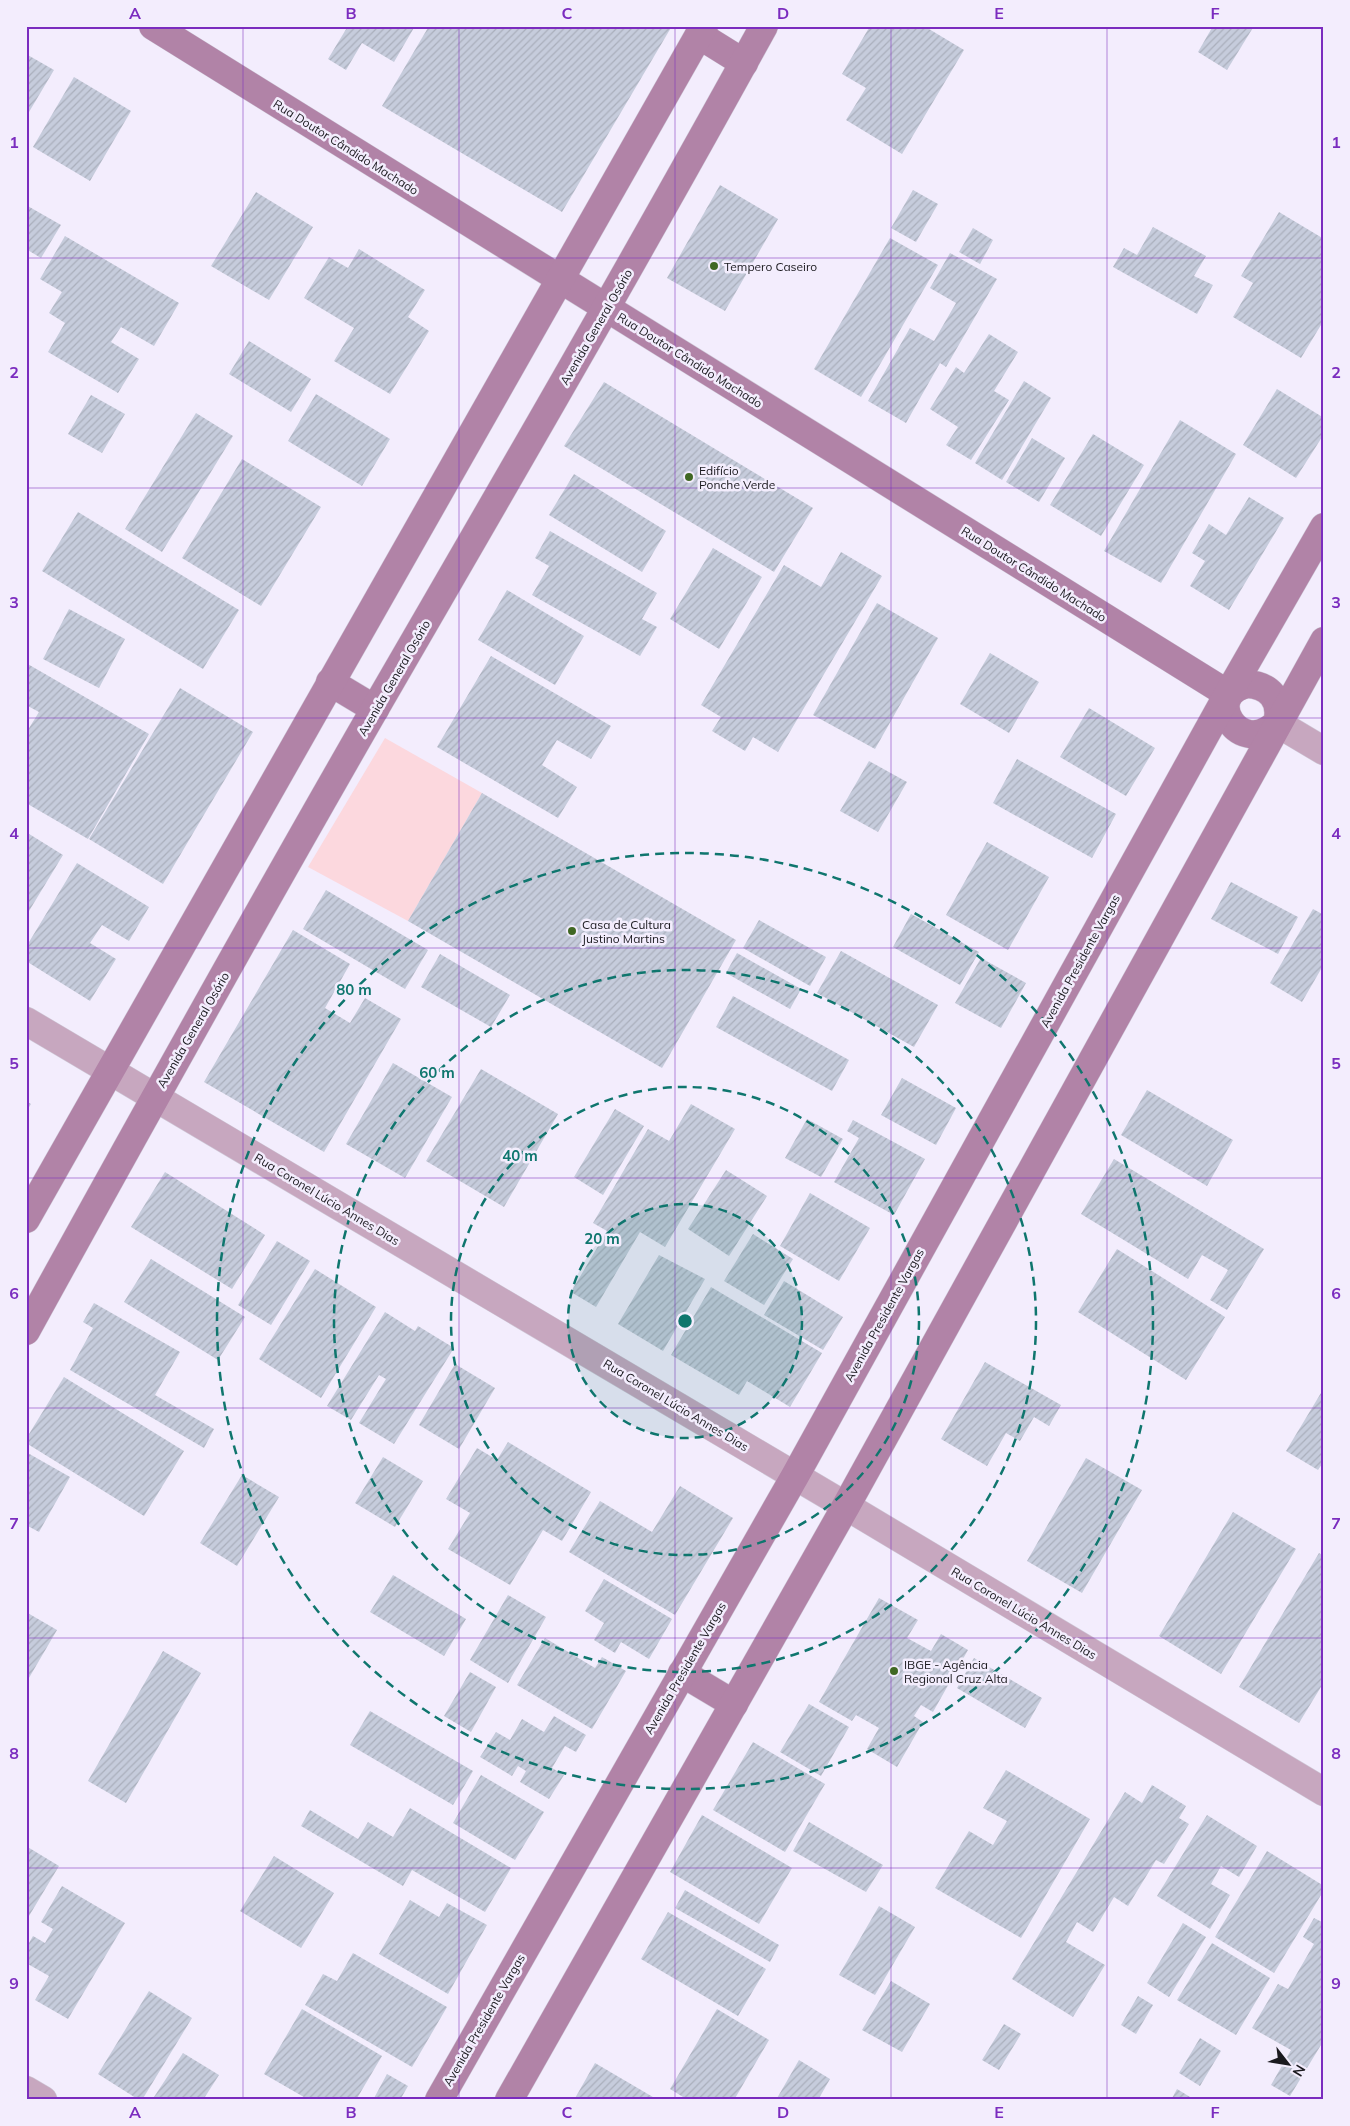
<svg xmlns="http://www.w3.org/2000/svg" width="1350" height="2126" font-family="Mulish,sans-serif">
<defs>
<pattern id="building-hatch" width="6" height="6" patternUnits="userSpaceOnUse" patternTransform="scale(1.25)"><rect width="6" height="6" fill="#c6ccdc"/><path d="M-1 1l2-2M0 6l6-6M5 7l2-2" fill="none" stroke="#aaafbc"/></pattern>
</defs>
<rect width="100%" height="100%" fill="#f3edfd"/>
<path fill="#fcd8de" d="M385,738L482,793L408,921L308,867Z"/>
<g fill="url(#building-hatch)">
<path d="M348,26H415L394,62L362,43L346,70L328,59Z"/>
<path d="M429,26H672L562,212L382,106Z"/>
<path d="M870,26H924L964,50L902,154L846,120L866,88L842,74Z"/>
<path d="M1213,26H1254L1227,70L1198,52Z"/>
<path d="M26,54L54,70L26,117Z"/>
<path d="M74,77L131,111L90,181L33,147Z"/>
<path d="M720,185L778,219L725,311L667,278Z"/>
<path d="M913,190L938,204L916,242L891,228Z"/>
<path d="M256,192L313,227L269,300L211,266Z"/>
<path d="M26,205L61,225L41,258L26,249Z"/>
<path d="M1279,212L1324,239V320L1301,358L1233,317L1253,283L1241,276Z"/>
<path d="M1153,227L1206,256L1194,276L1213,285L1197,314L1113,267L1124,248L1137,255Z"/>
<path d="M973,228L993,240L980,264L959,252Z"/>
<path d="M65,236L179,303L154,346L121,327L111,342L139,359L118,393L48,352L65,323L49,313L62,292L40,279Z"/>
<path d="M890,238L938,265L861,397L814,369Z"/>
<path d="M359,249L425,290L408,317L429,331L390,394L334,361L354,328L304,298L329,257L348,268Z"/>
<path d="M950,253L997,279L946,367L940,363L906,423L868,401L910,328L934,341L956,303L930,288Z"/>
<path d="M989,334L1018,352L994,391L1009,400L971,460L946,445L958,427L930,409L956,367L964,373Z"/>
<path d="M249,341L311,379L291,412L229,374Z"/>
<path d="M1024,381L1051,398L1002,480L975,463Z"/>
<path d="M604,382L813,508L774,572L564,446Z"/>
<path d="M1277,389L1324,418V434L1296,478L1243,445Z"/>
<path d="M316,394L390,439L362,486L288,441Z"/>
<path d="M91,395L125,414L102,453L68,434Z"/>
<path d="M196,413L233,436L162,552L125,529Z"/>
<path d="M1180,420L1236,454L1161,583L1104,551Z"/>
<path d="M1093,434L1144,465L1101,536L1050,505Z"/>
<path d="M1032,438L1065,458L1039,502L1006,482Z"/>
<path d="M242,459L321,507L261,606L182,558Z"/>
<path d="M574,474L666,531L642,572L549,515Z"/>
<path d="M1249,497L1284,518L1229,610L1190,586L1205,561L1192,553L1209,524L1226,535Z"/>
<path d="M78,512L239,610L203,669L42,571Z"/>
<path d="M550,531L657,593L642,619L657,627L640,656L532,595L549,566L535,558Z"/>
<path d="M713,548L762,577L719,649L670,619Z"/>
<path d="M841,552L882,576L778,752L753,737L745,751L712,731L721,717L701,705L784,565L821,587Z"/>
<path d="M507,590L584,636L555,685L478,640Z"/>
<path d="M877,603L938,638L875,749L813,715Z"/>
<path d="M69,609L125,639L99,688L43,659Z"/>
<path d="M990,653L1039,682L1009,733L960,704Z"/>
<path d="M491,656L611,726L591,759L557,740L542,765L577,787L558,818L437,747Z"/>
<path d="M26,663L149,734L88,839L26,803V733L39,712L26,705Z"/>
<path d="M180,688L253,732L163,884L89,839Z"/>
<path d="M1089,708L1155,748L1126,796L1060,757Z"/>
<path d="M1017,759L1116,814L1092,858L993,803Z"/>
<path d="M869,761L907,782L878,832L840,811Z"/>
<path d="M482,793L736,940L662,1068L408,921Z"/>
<path d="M26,832L63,855L26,916Z"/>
<path d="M987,842L1049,877L1008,950L946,915Z"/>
<path d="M77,863L149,907L129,941L102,925L90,943L116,959L90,1001L26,961V947Z"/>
<path d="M1231,882L1298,917L1278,954L1211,919Z"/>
<path d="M326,890L428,950L405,989L303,929Z"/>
<path d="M1313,909L1324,915V964L1302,1002L1270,983Z"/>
<path d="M911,914L979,952L960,985L893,947Z"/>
<path d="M759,920L826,957L810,986L743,948Z"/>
<path d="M293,930L350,964L325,1008L350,1023L365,998L401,1019L324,1152L204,1082Z"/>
<path d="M841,951L938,1005L914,1047L817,993Z"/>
<path d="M737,953L801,989L790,1009L726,973Z"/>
<path d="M440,954L510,995L491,1027L421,987Z"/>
<path d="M981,958L1026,983L1001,1028L955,1003Z"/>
<path d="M733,996L849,1060L832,1091L716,1027Z"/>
<path d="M393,1063L452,1097L405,1178L346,1144Z"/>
<path d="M481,1069L558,1114L504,1207L426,1161Z"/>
<path d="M902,1078L956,1108L936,1145L881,1115Z"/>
<path d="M1147,1090L1233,1140L1207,1186L1121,1135Z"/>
<path d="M26,1101L31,1104L26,1112Z"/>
<path d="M691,1104L735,1129L665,1247L640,1232L596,1307L571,1292L607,1231L593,1223L648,1129L669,1141Z"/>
<path d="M615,1109L644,1126L603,1195L574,1177Z"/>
<path d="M807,1119L843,1139L821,1177L785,1158Z"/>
<path d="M853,1120L925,1159L894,1215L834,1182L859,1138L847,1131Z"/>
<path d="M1114,1159L1264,1249L1227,1310L1210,1300L1228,1270L1202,1255L1188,1279L1081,1214Z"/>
<path d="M726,1170L767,1196L729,1256L688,1229Z"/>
<path d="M165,1172L265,1235L232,1289L131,1227Z"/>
<path d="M810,1193L870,1228L839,1281L780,1246Z"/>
<path d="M753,1234L793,1259L764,1305L724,1281Z"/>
<path d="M277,1241L310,1261L271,1325L238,1305Z"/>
<path d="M1117,1249L1225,1317L1186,1380L1078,1312Z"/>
<path d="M659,1255L705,1279L663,1351L618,1324Z"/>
<path d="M151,1259L245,1317L218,1360L124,1302Z"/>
<path d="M315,1269L376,1307L321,1398L259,1359Z"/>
<path d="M784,1281L843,1317L823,1350L764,1315Z"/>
<path d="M711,1287L822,1353L790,1407L747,1381L739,1395L671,1355Z"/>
<path d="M94,1303L180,1352L155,1395L214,1429L204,1448L70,1370L93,1328L83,1322Z"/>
<path d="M385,1312L415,1331L418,1326L454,1348L394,1444L359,1423L386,1379L379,1375L351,1420L327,1406Z"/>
<path d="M985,1362L1061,1405L1049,1426L1034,1417L1020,1441L1006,1433L987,1466L941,1439Z"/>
<path d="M455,1364L495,1388L459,1449L419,1425Z"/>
<path d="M64,1377L184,1451L144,1516L26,1443V1439Z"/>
<path d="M1324,1388V1461L1318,1470L1286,1451Z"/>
<path d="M508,1442L591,1492L562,1541L543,1530L510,1585L448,1549L470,1513L446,1499L477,1448L497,1460Z"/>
<path d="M26,1452L70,1477L39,1532L26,1525Z"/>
<path d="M383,1457L423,1481L395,1527L355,1503Z"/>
<path d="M1086,1458L1142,1490L1082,1593L1027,1561Z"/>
<path d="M242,1475L279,1497L237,1566L200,1543Z"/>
<path d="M680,1486L733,1518L675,1615L569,1552L600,1501L652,1532Z"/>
<path d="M1233,1512L1296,1549L1221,1674L1159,1636Z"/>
<path d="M1319,1553L1324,1556V1682L1299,1723L1239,1687Z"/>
<path d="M393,1575L466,1619L444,1656L370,1612Z"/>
<path d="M604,1579L672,1619L649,1659L621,1642L615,1653L594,1640L604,1623L585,1611Z"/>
<path d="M508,1595L546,1617L508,1683L470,1660Z"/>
<path d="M879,1598L918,1620L907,1638L931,1651L941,1634L968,1650L933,1712L921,1705L914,1716L923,1722L897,1767L867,1749L879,1728L856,1715L852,1721L819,1702Z"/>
<path d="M26,1612L57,1630L26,1683Z"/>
<path d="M545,1638L595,1668L602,1657L626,1671L592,1729L517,1685Z"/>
<path d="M163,1651L201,1673L126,1803L88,1781Z"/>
<path d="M974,1658L1042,1698L1025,1728L957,1688Z"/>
<path d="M470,1672L496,1687L471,1732L444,1716Z"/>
<path d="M809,1704L849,1727L821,1776L780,1752Z"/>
<path d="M370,1711L473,1771L453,1805L350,1745Z"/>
<path d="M554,1716L586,1735L576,1752L565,1746L552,1768L564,1775L549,1799L520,1782L526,1771L518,1766L512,1776L480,1757L496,1732L510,1740L522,1719L544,1732Z"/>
<path d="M753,1742L825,1784L785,1852L713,1810Z"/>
<path d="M1006,1770L1090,1819L1021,1938L935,1888L969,1831L993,1845L1007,1821L983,1808Z"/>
<path d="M481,1775L544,1812L515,1860L453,1823Z"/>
<path d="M1152,1785L1186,1806L1179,1818L1189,1824L1164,1864L1156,1860L1128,1906L1114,1897L1093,1932L1077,1922L1066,1942L1105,1965L1073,2017L1012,1979L1125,1792L1142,1803Z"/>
<path d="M410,1808L511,1868L485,1912L412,1870L403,1886L301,1826L310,1810L358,1839L368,1822L393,1837Z"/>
<path d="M702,1815L792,1868L759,1924L670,1872Z"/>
<path d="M1207,1815L1257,1846L1239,1877L1221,1866L1211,1884L1230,1895L1210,1929L1157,1896Z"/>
<path d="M809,1822L883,1865L866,1892L793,1851Z"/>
<path d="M26,1846L59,1866L26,1921Z"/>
<path d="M1267,1851L1324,1886V1890L1274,1973L1215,1937Z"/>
<path d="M274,1856L334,1893L301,1948L240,1911Z"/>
<path d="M62,1886L125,1923L68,2019L35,2000L49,1976L26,1963V1948L33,1936L45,1943L53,1929L41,1922Z"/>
<path d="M685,1890L779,1945L770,1962L675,1908Z"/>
<path d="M410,1900L439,1917L447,1903L487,1925L448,1994L379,1954Z"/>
<path d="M879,1906L915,1927L875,1995L839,1975Z"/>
<path d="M668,1912L766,1969L738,2016L641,1959Z"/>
<path d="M1314,1918L1324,1923V2040L1290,2096L1271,2085L1291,2050L1252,2028L1278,1984L1288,1989L1314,1944L1303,1937Z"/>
<path d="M1183,1923L1206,1937L1169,1997L1147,1983Z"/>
<path d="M1212,1943L1270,1978L1236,2035L1177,2000Z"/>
<path d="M353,1953L447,2007L412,2067L305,2005L323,1974L337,1981Z"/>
<path d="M891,1981L930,2004L902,2052L862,2030Z"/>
<path d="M149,1991L192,2018L142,2100H139L98,2074Z"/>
<path d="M1138,1996L1153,2005L1136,2034L1121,2025Z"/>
<path d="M302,2009L382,2056L356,2100H309L264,2074Z"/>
<path d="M717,2009L769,2040L734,2100H688L670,2089Z"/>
<path d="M1004,2024L1021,2034L999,2070L982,2060Z"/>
<path d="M1200,2038L1221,2051L1200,2086L1179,2073Z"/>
<path d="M183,2053L219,2075L203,2100H152Z"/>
<path d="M799,2060L830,2079L818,2100H776Z"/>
<path d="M595,2063L658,2100H574Z"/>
<path d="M387,2074L408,2086L400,2100H373Z"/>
<path d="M1177,2089L1195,2100H1171Z"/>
</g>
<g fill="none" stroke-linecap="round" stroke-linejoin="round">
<g stroke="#d0cbd9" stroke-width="29">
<g id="street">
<path d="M1277,723L1324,751"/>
<path d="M26,1021L846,1506L1324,1792"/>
<path d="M26,2090L43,2100"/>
</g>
</g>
<g stroke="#d0cbd9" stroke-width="29">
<g id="secondary">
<path d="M153,26L1228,694"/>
<path d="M699,35L744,63"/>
<path d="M330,682L375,709"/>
<path d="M1247,684C1269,685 1283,700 1277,723C1240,760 1200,695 1247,684Z"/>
<path d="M26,1219L704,26"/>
<path d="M26,1331C141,1122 257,914 376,707C507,481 638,255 764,26"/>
<path d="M682,1673L734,1704"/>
<path d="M439,2100L795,1476L1228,694L1324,527"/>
<path d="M509,2100L846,1506L1324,641"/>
</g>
</g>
<use href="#street" stroke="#c7a7bf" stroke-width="28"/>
<use href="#secondary" stroke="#b183a7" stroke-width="28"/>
</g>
<path fill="none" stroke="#7b2cbf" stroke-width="1" stroke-opacity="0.55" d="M243,26V2100M459,26V2100M675,26V2100M891,26V2100M1107,26V2100M26,258H1324M26,488H1324M26,718H1324M26,948H1324M26,1178H1324M26,1408H1324M26,1638H1324M26,1868H1324"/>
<circle cx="685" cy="1321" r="117" fill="#0f766e" fill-opacity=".12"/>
<g fill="none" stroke="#0f766e" stroke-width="2.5" stroke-dasharray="9 6">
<circle cx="685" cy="1321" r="117"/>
<circle cx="685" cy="1321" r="234"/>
<circle cx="685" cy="1321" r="351"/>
<circle cx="685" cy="1321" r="468"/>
</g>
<g fill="#406823" stroke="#f3edfd" stroke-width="2">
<circle cx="714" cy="266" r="5"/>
<circle cx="689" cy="477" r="5"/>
<circle cx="572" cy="931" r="5"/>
<circle cx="894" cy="1671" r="5"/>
</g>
<g text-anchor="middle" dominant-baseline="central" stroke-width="5" stroke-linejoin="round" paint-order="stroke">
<g font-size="12" fill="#1b1a1f" stroke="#f3edfd">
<text transform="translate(346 147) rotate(32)">Rua Doutor Cândido Machado</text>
<text transform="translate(596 327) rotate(-60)">Avenida General Osório</text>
<text transform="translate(690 360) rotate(32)">Rua Doutor Cândido Machado</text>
<text transform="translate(1034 574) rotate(32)">Rua Doutor Cândido Machado</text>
<text transform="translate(394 678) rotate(-60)">Avenida General Osório</text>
<text transform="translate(1080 961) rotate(-61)">Avenida Presidente Vargas</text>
<text transform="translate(193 1030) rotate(-60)">Avenida General Osório</text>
<text transform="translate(327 1199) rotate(31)">Rua Coronel Lúcio Annes Dias</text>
<text transform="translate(884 1315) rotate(-61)">Avenida Presidente Vargas</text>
<text transform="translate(676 1405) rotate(31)">Rua Coronel Lúcio Annes Dias</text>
<text transform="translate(1024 1613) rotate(31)">Rua Coronel Lúcio Annes Dias</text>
<text transform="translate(685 1668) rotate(-60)">Avenida Presidente Vargas</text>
<text transform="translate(484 2020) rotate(-60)">Avenida Presidente Vargas</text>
</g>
<g font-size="12" fill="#1b1a1f" stroke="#f3edfd" text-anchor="start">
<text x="724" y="266">Tempero Caseiro</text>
<text x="699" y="470">Edifício<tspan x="699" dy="14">Ponche Verde</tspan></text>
<text x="582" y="924">Casa de Cultura<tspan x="582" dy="14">Justino Martins</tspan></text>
<text x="904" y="1664">IBGE - Agência<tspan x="904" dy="14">Regional Cruz Alta</tspan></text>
</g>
</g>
<circle cx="685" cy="1321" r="8" fill="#0f766e" stroke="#f3edfd" stroke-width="2.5"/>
<g font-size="15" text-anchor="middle" font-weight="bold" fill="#0f766e" stroke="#f3edfd" stroke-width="5" stroke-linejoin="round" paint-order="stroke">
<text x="354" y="995">80 m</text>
<text x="437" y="1078">60 m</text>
<text x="520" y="1161">40 m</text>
<text x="602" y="1244">20 m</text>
</g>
<rect width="1350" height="2126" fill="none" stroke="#f3edfd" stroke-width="55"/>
<g transform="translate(1288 2064) rotate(121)" stroke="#f3edfd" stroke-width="4" paint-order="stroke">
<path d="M0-4L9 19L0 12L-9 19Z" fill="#1b1a1f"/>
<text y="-8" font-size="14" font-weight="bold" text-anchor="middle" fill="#1b1a1f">N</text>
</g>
<rect x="28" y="28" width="1294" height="2070" fill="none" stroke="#7b2cbf" stroke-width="2"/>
<g font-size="16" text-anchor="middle" font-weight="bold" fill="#7b2cbf">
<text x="135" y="19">A</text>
<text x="351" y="19">B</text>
<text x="567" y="19">C</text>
<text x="783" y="19">D</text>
<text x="999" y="19">E</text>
<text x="1215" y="19">F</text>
<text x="14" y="148">1</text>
<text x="1336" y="148">1</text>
<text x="14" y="378">2</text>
<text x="1336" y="378">2</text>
<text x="14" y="608">3</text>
<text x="1336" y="608">3</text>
<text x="14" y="839">4</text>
<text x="1336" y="839">4</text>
<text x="14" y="1069">5</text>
<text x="1336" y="1069">5</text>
<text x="14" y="1299">6</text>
<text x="1336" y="1299">6</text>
<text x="14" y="1529">7</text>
<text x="1336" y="1529">7</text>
<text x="14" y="1759">8</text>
<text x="1336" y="1759">8</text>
<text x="14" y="1989">9</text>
<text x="1336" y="1989">9</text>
<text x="135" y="2118">A</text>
<text x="351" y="2118">B</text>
<text x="567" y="2118">C</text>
<text x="783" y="2118">D</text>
<text x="999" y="2118">E</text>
<text x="1215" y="2118">F</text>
</g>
</svg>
